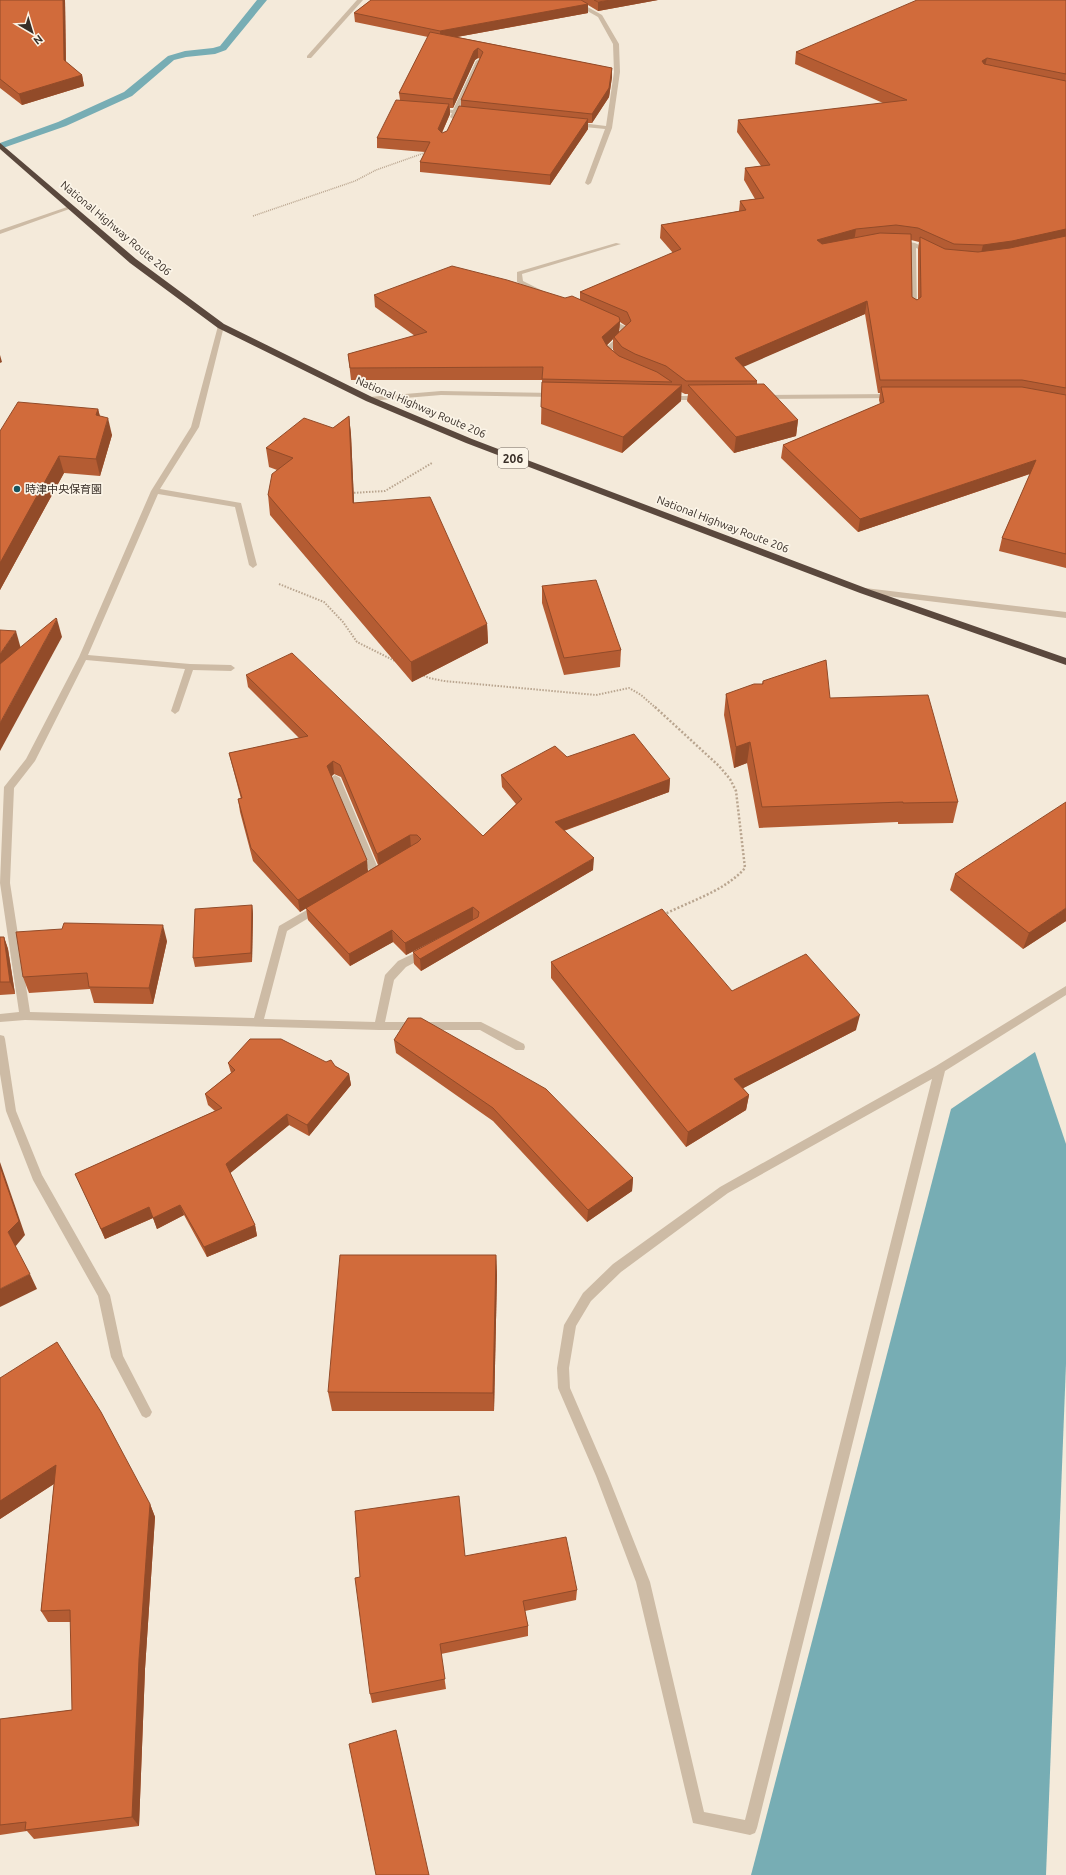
<svg xmlns="http://www.w3.org/2000/svg" width="1066" height="1875" font-family="Ubuntu,'Noto Sans JP',sans-serif">
<rect width="100%" height="100%" fill="#f4eada"/>
<path fill="#77adb4" d="M1035,1052L1066,1144V1364L1046,1875H751L951,1109Z"/>
<g fill="none" stroke-linecap="round" stroke-linejoin="round">
<path fill="#77adb4" fill-rule="evenodd" d="M257,0H267L226,50L215,54L186,57L174,60L132,96L66,126L0,149V143L58,122L124,92L168,56L185,51L213,48L220,46Z"/>
<path stroke="#b9a58f" stroke-width="1.5" stroke-dasharray="1 1" stroke-linecap="butt" d="M253,216L355,181L376,170L427,152"/>
<g stroke="#b9a58f" stroke-width="2" stroke-dasharray="1.5 1.5" stroke-linecap="butt">
<path d="M351,493L385,491L432,463"/>
<path d="M279,584L324,602L343,622L357,642L397,662"/>
<path d="M421,674L429,678L444,681L596,695L629,688L641,695L656,708"/>
</g>
<path stroke="#b9a58f" stroke-width="2.5" stroke-dasharray="2 2" stroke-linecap="butt" d="M655,707L719,766L730,779L736,791L745,868C725,891 690,901 663,915"/>
<g fill="#cdbba5" fill-rule="evenodd">
<path d="M357,0H363L311,58H307V56Z"/>
<path d="M568,0H575L602,15L619,44L620,72L612,128L591,183L588,185L585,183L605,129L574,126L571,124L574,122L606,126L614,72L613,44L598,17Z"/>
<path d="M479,59L482,61L459,110L471,112V114H458L453,119L450,117L452,113L435,111V109L437,108L453,110L476,61Z"/>
<path d="M70,206L75,207L0,234V230Z"/>
<path d="M899,240L915,243L932,251L929,253L916,248L917,310L914,312L911,310L910,246L897,243L896,242Z"/>
<path d="M616,243L621,244L522,274L523,281L545,292V294H541L517,282V272Z"/>
<path d="M605,319H609L625,326L629,334L611,350L616,358L612,360H609L603,350L621,334L620,328L605,321Z"/>
<path d="M221,324L224,326L199,427L160,489L241,503L257,565L253,568L249,565L235,507L158,494L88,655L190,664L231,665L235,668L231,671L193,670L179,711L175,714L171,711L185,669L86,660L35,761L14,788L10,883L30,1012L254,1018L279,926L319,903L324,907L322,910L287,931L264,1019L375,1022L385,975L398,961L425,948L429,949L430,952L429,955L406,967L394,980L385,1022H481L524,1044L525,1047L524,1050H516L480,1030H379L25,1020L0,1022V1014L19,1012L0,883L4,787L26,759L79,657L151,491L191,427L218,326Z"/>
<path d="M441,391L555,393L559,395L555,397L441,395L369,401L365,399L369,397Z"/>
<path d="M893,394H896V398L763,399L759,397L763,395Z"/>
<path d="M666,396H701L705,398L701,400H666Z"/>
<path d="M865,588L1066,612V618L862,593L861,591Z"/>
<path d="M335,775L340,778L380,873L378,876H372L370,873L330,778Z"/>
<path d="M1066,986V995L945,1071L757,1828L755,1833L750,1835L693,1823L636,1582L596,1476L558,1388L557,1368L564,1325L583,1293L613,1264L720,1187L936,1066ZM932,1079L745,1820L704,1812L650,1582L608,1476L570,1388L569,1368L576,1326L591,1301L621,1272L728,1193Z"/>
<path d="M0,1035L4,1036L5,1039L16,1111L42,1175L110,1295L123,1356L152,1412L150,1416L146,1418L142,1416L111,1357L98,1296L33,1180L6,1111L0,1074Z"/>
</g>
<path fill="#5a483d" fill-rule="evenodd" d="M0,143L136,259L224,324L372,397L472,439L868,589L1066,658V665L860,593L466,443L366,401L218,328L130,263L0,149Z"/>
</g>
<g fill="#b45c33" fill-rule="evenodd">
<path d="M0,0H65L66,62L82,75L84,86L22,105L0,88Z"/>
<path d="M371,0H658L598,11L588,5V13L457,37L612,68V77L609,97L592,123H588V129L550,185L420,172V162L425,152L377,148V138L400,100L399,93L428,37L355,22L354,13ZM478,58L480,59L461,100V106L447,131L442,133L450,114V108H453L475,60Z"/>
<path d="M1066,0V568L999,551L1002,538L1030,474L858,532L781,458L783,445L880,404L879,400L880,393H878L865,314L743,366L757,381V385L798,420L796,436L734,453L687,401L688,394H685L681,392V401L622,453L541,424L542,380H351L348,354L415,336L375,307L374,295L565,298L580,299V292L673,253L660,238L661,225L739,211L740,201L755,199L744,180L745,168L761,166L737,132L738,120L883,103L795,64L796,52ZM911,240L919,242L918,249V299L917,300L912,297ZM620,322L626,326L619,332ZM613,339V350L615,353L607,345Z"/>
<path d="M98,409L100,416L112,435L100,476L64,473L0,590V431Z"/>
<path d="M349,416L351,435L354,503L487,624L488,643L412,682L270,515L268,495L277,470L269,467L266,448L333,428Z"/>
<path d="M542,586L621,650L620,667L564,675L542,603Z"/>
<path d="M246,675L483,836L516,804L502,787L501,775L567,757L670,779L669,792L564,831L593,870L421,971L414,964L413,952L473,920L406,955L393,942L350,966L308,920L306,908L300,912L253,861L240,812L238,799H241L232,765L229,753L299,738L248,687ZM334,774L341,777L378,865L368,871L331,776Z"/>
<path d="M763,681L830,698L958,802L953,823L898,824V822L759,828L747,763L734,768L724,715L726,694L762,684Z"/>
<path d="M955,874L1066,921L1023,949L950,890Z"/>
<path d="M252,905L253,914L252,962L195,967L193,958Z"/>
<path d="M0,937H4L8,949L15,994L0,995Z"/>
<path d="M167,941L153,1004L94,1003L90,989L29,993L23,977Z"/>
<path d="M551,962L732,991L856,1030L743,1088L749,1095L746,1110L686,1147L551,978Z"/>
<path d="M394,1040L633,1178L632,1191L587,1222L493,1121L396,1053Z"/>
<path d="M228,1063L335,1066L349,1074L351,1085L309,1136L289,1125L230,1173L255,1225L257,1236L207,1257L184,1215L157,1229L153,1218L105,1239L80,1184L75,1174L215,1111L208,1105L205,1094L231,1073Z"/>
<path d="M496,1255L497,1275L494,1411H332L328,1392Z"/>
<path d="M0,1378L150,1504L155,1517L145,1669L139,1826L34,1839L27,1831L0,1835V1719L72,1710L71,1622H48L41,1611L54,1484L0,1519Z"/>
<path d="M465,1556L577,1590L576,1600L525,1611L528,1626V1636L441,1654L446,1689L372,1703L370,1694Z"/>
</g>
<g fill="#924b29">
<path d="M63,0H65L66,72L64,60Z"/>
<path d="M611,0H658L598,11V2Z"/>
<path d="M588,4V13L440,40V31Z"/>
<path d="M478,48V58L475,60L453,108V99L474,51Z"/>
<path d="M987,58L984,70L982,61Z"/>
<path d="M612,68V77L609,97L592,123V114Z"/>
<path d="M82,75L84,86L22,105L19,94Z"/>
<path d="M449,104L450,114L439,139L438,129Z"/>
<path d="M588,119V129L550,185V175Z"/>
<path d="M856,229L854,242L816,252L817,240Z"/>
<path d="M1066,229V239L980,257L983,245Z"/>
<path d="M867,301L865,314L734,371L735,358Z"/>
<path d="M620,321L619,333L614,337L613,339L602,350V337Z"/>
<path d="M0,355L2,362L0,363Z"/>
<path d="M682,385L681,401L622,453L623,437Z"/>
<path d="M98,409L102,426L96,415Z"/>
<path d="M349,416L351,435L355,522L353,503Z"/>
<path d="M108,418L112,435L100,476L96,459Z"/>
<path d="M798,420L796,436L734,453L736,437Z"/>
<path d="M59,456L64,473L0,590V563Z"/>
<path d="M1036,460L1032,473L858,532L860,519Z"/>
<path d="M57,619L62,637L0,751V723Z"/>
<path d="M487,624L488,643L412,682L411,662Z"/>
<path d="M16,631L21,649L0,679V654Z"/>
<path d="M750,742L747,763L734,768L736,747Z"/>
<path d="M333,761L334,774L329,779L327,766Z"/>
<path d="M670,779L669,792L554,834L555,822Z"/>
<path d="M410,835L411,848L379,866L377,854Z"/>
<path d="M594,858L593,870L421,971L420,959Z"/>
<path d="M367,860L368,872L300,912L298,900Z"/>
<path d="M252,905L253,914L252,962L251,953Z"/>
<path d="M473,907V920L406,955L405,943Z"/>
<path d="M1066,908V921L1023,949L1029,933Z"/>
<path d="M163,925L167,941L153,1004L149,988Z"/>
<path d="M392,930L393,942L350,966L349,954Z"/>
<path d="M4,937L8,949L15,994L10,982Z"/>
<path d="M860,1015L856,1030L732,1094L734,1079Z"/>
<path d="M349,1074L351,1085L309,1136L307,1125Z"/>
<path d="M749,1095L746,1110L686,1147L688,1132Z"/>
<path d="M287,1114L289,1125L228,1175L226,1164Z"/>
<path d="M0,1162L25,1235L15,1247L8,1232L0,1166Z"/>
<path d="M633,1178L632,1191L587,1222L588,1210Z"/>
<path d="M180,1205L184,1215L157,1229L153,1218Z"/>
<path d="M149,1207L153,1218L105,1239L101,1229Z"/>
<path d="M255,1225L257,1236L207,1257L204,1247Z"/>
<path d="M496,1255L497,1275L494,1411L493,1393Z"/>
<path d="M30,1274L37,1289L0,1307V1289Z"/>
<path d="M56,1465L63,1478L0,1519V1501Z"/>
<path d="M150,1504L155,1517L145,1669L139,1826L132,1817L139,1659Z"/>
</g>
<g fill="#d16b3b" stroke="#924b29">
<path d="M0,0H63L64,60L82,75L19,94L0,79Z"/>
<path d="M371,0H581L588,4L440,31L354,13Z"/>
<path d="M594,0H611L598,2Z"/>
<path d="M917,0H1066V74L987,58L982,61L984,64L1066,81V229L1012,241L983,245L954,244L918,228L896,225L856,229L817,240L822,244L880,233L911,234L912,297L917,300L921,297L920,237L945,249L978,252L1010,248L1066,236V388L1022,380H880L867,301L735,358L757,381H686L666,366L635,354L622,347L614,337L631,321L627,312L580,292L681,249L661,225L746,210L740,201L764,198L745,168L770,165L738,120L907,100L796,52Z"/>
<path d="M430,32L612,68L609,88L592,114L461,100L483,52L478,48L474,51L453,99L399,93Z"/>
<path d="M396,100L449,104L438,129L442,133L447,131L459,106L588,119L550,175L420,162L430,142L377,138Z"/>
<path d="M452,266L507,280L565,298L572,296L619,317L620,321L602,337L607,346L619,356L657,372L672,382L542,379L543,367L350,368L348,354L427,332L374,295Z"/>
<path d="M542,382L682,385L623,437L541,407Z"/>
<path d="M764,384L798,420L736,437L688,385Z"/>
<path d="M881,387H1022L1066,395V554L1002,538L1036,460L860,519L783,445L884,402Z"/>
<path d="M18,402L98,409L96,415L108,418L96,459L59,456L0,563V431Z"/>
<path d="M349,416L353,503L430,497L487,624L411,662L268,495L272,474L293,458L266,448L304,418L333,428Z"/>
<path d="M596,580L621,650L564,658L542,586Z"/>
<path d="M56,618L57,619L0,723V664Z"/>
<path d="M0,630L16,631L0,654Z"/>
<path d="M292,653L483,836L522,799L501,775L555,746L567,757L634,734L670,779L555,822L594,858L420,959L413,952L478,917L479,912L473,907L405,943L392,930L349,954L306,908L418,842L421,839L417,835H410L377,854L340,765L333,761L327,766L367,860L298,900L251,848L238,799L242,798L229,753L308,736L246,675Z"/>
<path d="M826,660L830,698L928,695L958,802L903,803V802L762,807L750,742L736,747L726,694L754,684H763V681Z"/>
<path d="M1066,802V908L1029,933L955,874Z"/>
<path d="M252,905L251,953L193,958L195,909Z"/>
<path d="M662,909L732,991L806,954L860,1015L734,1079L749,1095L688,1132L551,962Z"/>
<path d="M64,923L163,925L149,988L89,987L87,973L23,977L16,932L62,929Z"/>
<path d="M0,937H4L10,982H0Z"/>
<path d="M408,1018H421L546,1089L633,1178L588,1210L493,1108L394,1040Z"/>
<path d="M250,1039H281L326,1062L331,1060L335,1066L349,1074L307,1125L287,1114L226,1164L255,1225L204,1247L180,1205L153,1218L149,1207L101,1229L75,1174L222,1108L205,1094L235,1070L228,1063Z"/>
<path d="M0,1166L19,1221L8,1232L30,1274L0,1289Z"/>
<path d="M340,1255H496L493,1393L328,1392Z"/>
<path d="M57,1342L101,1412L150,1504L139,1659L132,1817L25,1830L26,1822L0,1825V1719L72,1710L70,1610L41,1611L56,1465L0,1501V1378Z"/>
<path d="M459,1496L465,1556L566,1537L577,1590L523,1601L528,1626L440,1644L445,1679L370,1694L355,1578L360,1577L355,1511Z"/>
<path d="M396,1730L429,1875H376L349,1744Z"/>
</g>
<circle fill="#18545e" stroke="#fbf4e7" stroke-width="1.5" cx="17" cy="489" r="4"/>
<g text-anchor="middle" dominant-baseline="central" stroke-width="3.5" stroke-linejoin="round" paint-order="stroke">
<g font-size="11" fill="#382e27" stroke="#fbf4e7">
<text transform="translate(116 228) rotate(40)">National Highway Route 206</text>
<text transform="translate(421 407) rotate(23)">National Highway Route 206</text>
<text transform="translate(723 524) rotate(21)">National Highway Route 206</text>
</g>
<g font-size="11" fill="#382e27" stroke="#fbf4e7" text-anchor="start">
<text x="25" y="489">時津中央保育園</text>
</g>
<rect fill="#fbf4e7" stroke="#726961" stroke-width="1" x="498" y="448" width="30" height="20" rx="3"/>
<g font-size="12" font-weight="bold" fill="#382e27">
<text x="513" y="458">206</text>
</g>
</g>
<g transform="translate(32 32) rotate(142)" stroke="#fbf4e7" stroke-width="3" paint-order="stroke">
<path d="M0-3L7 15L0 10L-7 15Z" fill="#382e27"/>
<text y="-6" font-size="11" font-weight="bold" text-anchor="middle" fill="#382e27">N</text>
</g>
</svg>
